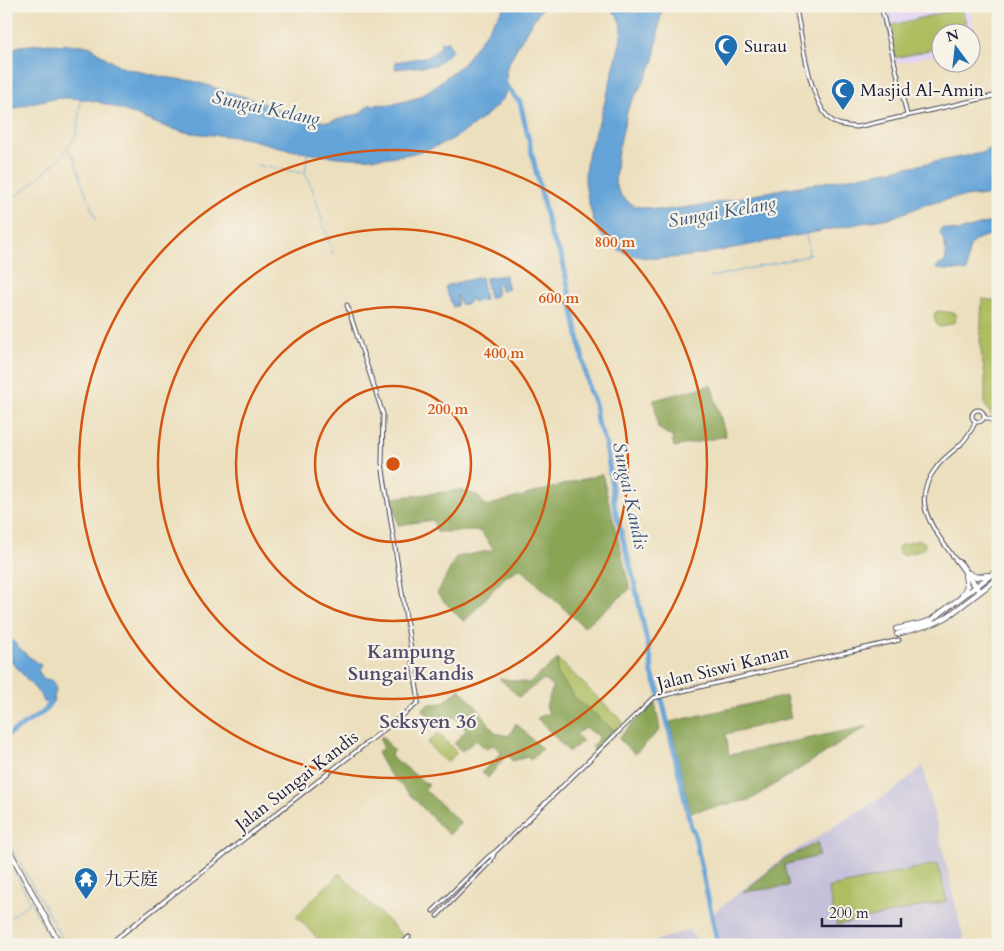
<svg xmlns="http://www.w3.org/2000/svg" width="1004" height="951" font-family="Cardo,'Noto Serif SC',serif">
<rect width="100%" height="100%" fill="#f7f3e8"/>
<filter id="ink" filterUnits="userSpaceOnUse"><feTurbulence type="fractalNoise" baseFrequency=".02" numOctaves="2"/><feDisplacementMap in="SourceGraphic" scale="10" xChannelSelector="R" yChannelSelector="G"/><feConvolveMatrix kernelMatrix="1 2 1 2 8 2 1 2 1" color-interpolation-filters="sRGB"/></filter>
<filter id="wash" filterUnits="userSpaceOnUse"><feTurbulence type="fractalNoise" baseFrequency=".0096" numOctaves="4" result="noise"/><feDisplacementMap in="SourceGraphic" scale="20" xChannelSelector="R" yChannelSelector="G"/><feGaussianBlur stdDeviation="1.12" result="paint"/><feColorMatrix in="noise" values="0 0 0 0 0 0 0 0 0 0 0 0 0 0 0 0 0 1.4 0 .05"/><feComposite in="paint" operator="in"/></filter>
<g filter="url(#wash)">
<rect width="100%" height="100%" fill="#ecdfbd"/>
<path fill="#e2d4f3" d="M881,6H969L977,44L972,45V32H942L941,53L895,64Z"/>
<g fill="#c5c0da">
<path d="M923,766L965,945H719L712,914L783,858L895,789Z"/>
<path d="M688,930L702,945H654L658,940Z"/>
</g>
<g fill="#adbd60" stroke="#68704e">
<path d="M962,8L968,32H942L941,47L896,58L888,26Z"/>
<path d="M982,299L998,301V418L992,416L985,405V376L980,345Z"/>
<path d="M937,311L954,313L956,316L955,322L941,327L937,326L934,317L935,313Z"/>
<path d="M919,540L924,542L925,546L922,550L903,555L899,553L898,548L900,545Z"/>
<path d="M558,659L623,722L615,731L578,701L557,675Z"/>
<path d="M438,733L457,753L446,763L427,743Z"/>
<path d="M935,864L938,865L947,901L837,925L828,888Z"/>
<path d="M339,873L405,938L397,945H324L296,916Z"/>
</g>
<g fill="#8aa456" stroke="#566348">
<path d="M711,385L726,436L674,447L672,437L658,428L654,400Z"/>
<path d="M602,474L630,589L584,627L520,568L504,578L464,622L437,594L456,557L494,550L480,531L437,532L433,520L398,525L392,498L461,490L477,495L486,506Z"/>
<path d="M558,659L557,675L578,701L615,731L594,751L593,747L599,736L585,728L576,734L583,741L569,752L537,718L549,713L546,706L553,687L544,679L519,697L499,678L529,683Z"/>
<path d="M460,689L481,712L495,733L509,736L516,723L542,749L531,760L527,757L512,761L509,755L507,754L488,778L482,772L502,752L493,745L486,749L476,740L462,751L454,744L466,730L454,716L440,729L422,709L429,704L444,703L447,699Z"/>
<path d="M786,696L791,718L726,734L729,755L868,726L750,800L690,812L670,722Z"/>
<path d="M655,702L660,730L635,754L618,738Z"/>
<path d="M382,736L394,751L391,753L392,758C406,765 415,777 429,785L424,789L461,823L449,835L388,772L377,753L383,748L380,739Z"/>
<path d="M818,842L819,856L784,865L789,886L743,892L783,860Z"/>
</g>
<g fill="#65a4d8" stroke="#44638a">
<path d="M505,6H544C534,17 512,54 507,68C505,74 507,80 507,87C506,100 489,113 479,121C431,162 366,163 306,153C286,150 267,143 248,139C224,134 200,136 176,130C151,123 127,110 102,103C69,93 37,99 6,112V51L20,46L40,44L83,45L91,47L106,58L124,68L163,77L193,81L255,100L277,110L310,115L321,121L328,122L359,114L369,105L394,104L417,98L431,89L463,64Z"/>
<path d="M609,6H662L654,60L649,72L628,108L617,156L615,184L622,197L634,206L663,210L706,205L782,189L838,180L982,153L993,146L998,147V194L953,198L925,205L893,217L698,255C657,261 605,264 592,215C588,199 583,183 586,166C588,151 594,136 599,122C605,103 610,83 615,63C618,49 624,36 620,22C618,16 613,11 609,6Z"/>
<path d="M448,41L452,51L436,65L395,69L396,62L430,56L441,47V42Z"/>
<path d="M998,220V234C969,238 968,244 967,271L965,272C956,269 946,271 937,269L936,267L945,262C947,252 945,242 940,233L941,228L958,231Z"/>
<path d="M505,275L509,289L501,291L500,285H497L496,287L497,295L489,298L485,278Z"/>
<path d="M481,277L485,300L473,302L472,299L469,300V303L461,305L457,295V306L453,307L445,288L447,285L452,284L453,286H455V283Z"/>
<path d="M6,634L28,656L41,665L38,670L43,678L53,681L56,690L53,702H44L42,697L6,655Z"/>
</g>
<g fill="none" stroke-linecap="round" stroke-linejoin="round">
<g stroke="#65a4d8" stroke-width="1">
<path d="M80,109V98"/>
<path d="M68,149L75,160L83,186L96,219"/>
<path d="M308,152L305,173L312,188L333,254"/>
<path d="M256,165L304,173"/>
<path d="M12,200L13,197C30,188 72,150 77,132C79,126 79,119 79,112"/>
<path d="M6,202H7"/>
<path d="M805,233L808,244"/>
<path d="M711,277L803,257L809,254L808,247"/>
<path d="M6,838L66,945"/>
<path d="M6,854C22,884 36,915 54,945"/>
<path d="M6,921L31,901"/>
</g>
<g stroke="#65a4d8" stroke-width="5">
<path d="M502,87H507L520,102L551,236L562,257L589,390L595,404L597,422L604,438L607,451L615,509L634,581L651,660L652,674L663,703L691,827L694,832L718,945"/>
<path d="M6,736L45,711L50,703L48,697"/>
</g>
</g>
</g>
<g filter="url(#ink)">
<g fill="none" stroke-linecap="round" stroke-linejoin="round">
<g stroke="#403e4e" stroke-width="5">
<g id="minor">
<path d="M797,6V14C803,41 810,108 834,122C840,126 850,126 857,127L998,95"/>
<path d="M881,6L907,115"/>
<circle cx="978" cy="416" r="6"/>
<path d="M984,417L998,422"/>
<path d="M976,421C972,429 967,438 961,444C953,452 943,458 936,468C910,501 932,527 952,555C961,567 970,580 979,592"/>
<path d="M956,560L961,563L981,591"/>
<path d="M433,911L488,857L496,851L653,698L899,640"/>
<path d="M437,916L491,861L494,854"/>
<path d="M404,942H408V945"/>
<path d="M108,945L418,703V695L384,477L382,463L383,414L347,305"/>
<path d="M401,945L409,937"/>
</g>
</g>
<g stroke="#403e4e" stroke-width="6">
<g id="major">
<path d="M969,573L976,577L988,575"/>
<path d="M962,595L967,587L965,575"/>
<path d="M896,629L923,623L931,620L998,570"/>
<path d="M897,634L935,623L947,617L998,578"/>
<path d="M6,844L60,945"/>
</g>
</g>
<use href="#minor" stroke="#fff" stroke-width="3"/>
<use href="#major" stroke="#fff" stroke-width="4.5"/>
</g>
</g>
<g fill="none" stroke="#d45411" stroke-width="2.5">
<circle cx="393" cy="464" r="78"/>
<circle cx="393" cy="464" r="157"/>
<circle cx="393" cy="464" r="235"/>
<circle cx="393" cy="464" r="314"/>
</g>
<defs>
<g id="mosque-pin" transform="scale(1.25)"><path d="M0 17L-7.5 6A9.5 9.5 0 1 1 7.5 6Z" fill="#1f6fb2" stroke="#f7f3e8"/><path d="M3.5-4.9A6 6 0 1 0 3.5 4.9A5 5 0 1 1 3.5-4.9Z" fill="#fff"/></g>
<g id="temple-pin" transform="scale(1.25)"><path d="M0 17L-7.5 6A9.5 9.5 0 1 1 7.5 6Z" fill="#1f6fb2" stroke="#f7f3e8"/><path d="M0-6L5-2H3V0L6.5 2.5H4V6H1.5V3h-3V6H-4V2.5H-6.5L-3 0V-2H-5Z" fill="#fff"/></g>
</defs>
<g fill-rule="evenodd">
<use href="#mosque-pin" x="726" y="46"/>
<use href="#mosque-pin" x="843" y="90"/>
<use href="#temple-pin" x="86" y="879"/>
</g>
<g text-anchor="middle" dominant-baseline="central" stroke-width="4.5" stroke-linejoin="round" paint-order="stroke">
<g font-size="18" fill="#22223b" stroke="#f7f3e8" text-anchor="start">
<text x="744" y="46">Surau</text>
<text x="860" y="90">Masjid Al-Amin</text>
<text x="104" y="879">九天庭</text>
</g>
<g font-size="18" fill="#22223b" stroke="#f7f3e8">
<text transform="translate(723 668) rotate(-14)">Jalan Siswi Kanan</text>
<text transform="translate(297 781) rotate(-38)">Jalan Sungai Kandis</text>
</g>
<g font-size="19" font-style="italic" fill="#3d567a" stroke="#f7f3e8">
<text transform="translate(266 108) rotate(12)">Sungai Kelang</text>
<text transform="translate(722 212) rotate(-10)">Sungai Kelang</text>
<text transform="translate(630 496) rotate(78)">Sungai Kandis</text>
</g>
<g font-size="19" font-weight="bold" fill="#544c6d" stroke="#f7f3e8">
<text x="411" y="652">Kampung<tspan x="411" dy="22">Sungai Kandis</tspan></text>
</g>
<g font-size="20" font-weight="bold" fill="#544c6d" stroke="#f7f3e8">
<text x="428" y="721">Seksyen 36</text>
</g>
</g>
<circle cx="393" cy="464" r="8" fill="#d45411" stroke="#f7f3e8" stroke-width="2.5"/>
<g font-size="15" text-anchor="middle" font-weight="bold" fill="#d45411" stroke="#f7f3e8" stroke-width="4.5" stroke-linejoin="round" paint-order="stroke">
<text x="615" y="247">800 m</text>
<text x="559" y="303">600 m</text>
<text x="504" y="358">400 m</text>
<text x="448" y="414">200 m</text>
</g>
<rect width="1004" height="951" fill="none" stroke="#f7f3e8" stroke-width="25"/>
<g transform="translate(956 48) rotate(345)"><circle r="24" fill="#f7f3e8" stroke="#a29fa3"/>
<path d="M0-4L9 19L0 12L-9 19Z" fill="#1f6fb2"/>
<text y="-8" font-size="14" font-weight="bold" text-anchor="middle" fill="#22223b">N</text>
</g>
<path d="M822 918v8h79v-8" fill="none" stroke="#22223b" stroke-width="2.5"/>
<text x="829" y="918" font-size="15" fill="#22223b" stroke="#f7f3e8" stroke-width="4" paint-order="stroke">200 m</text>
</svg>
